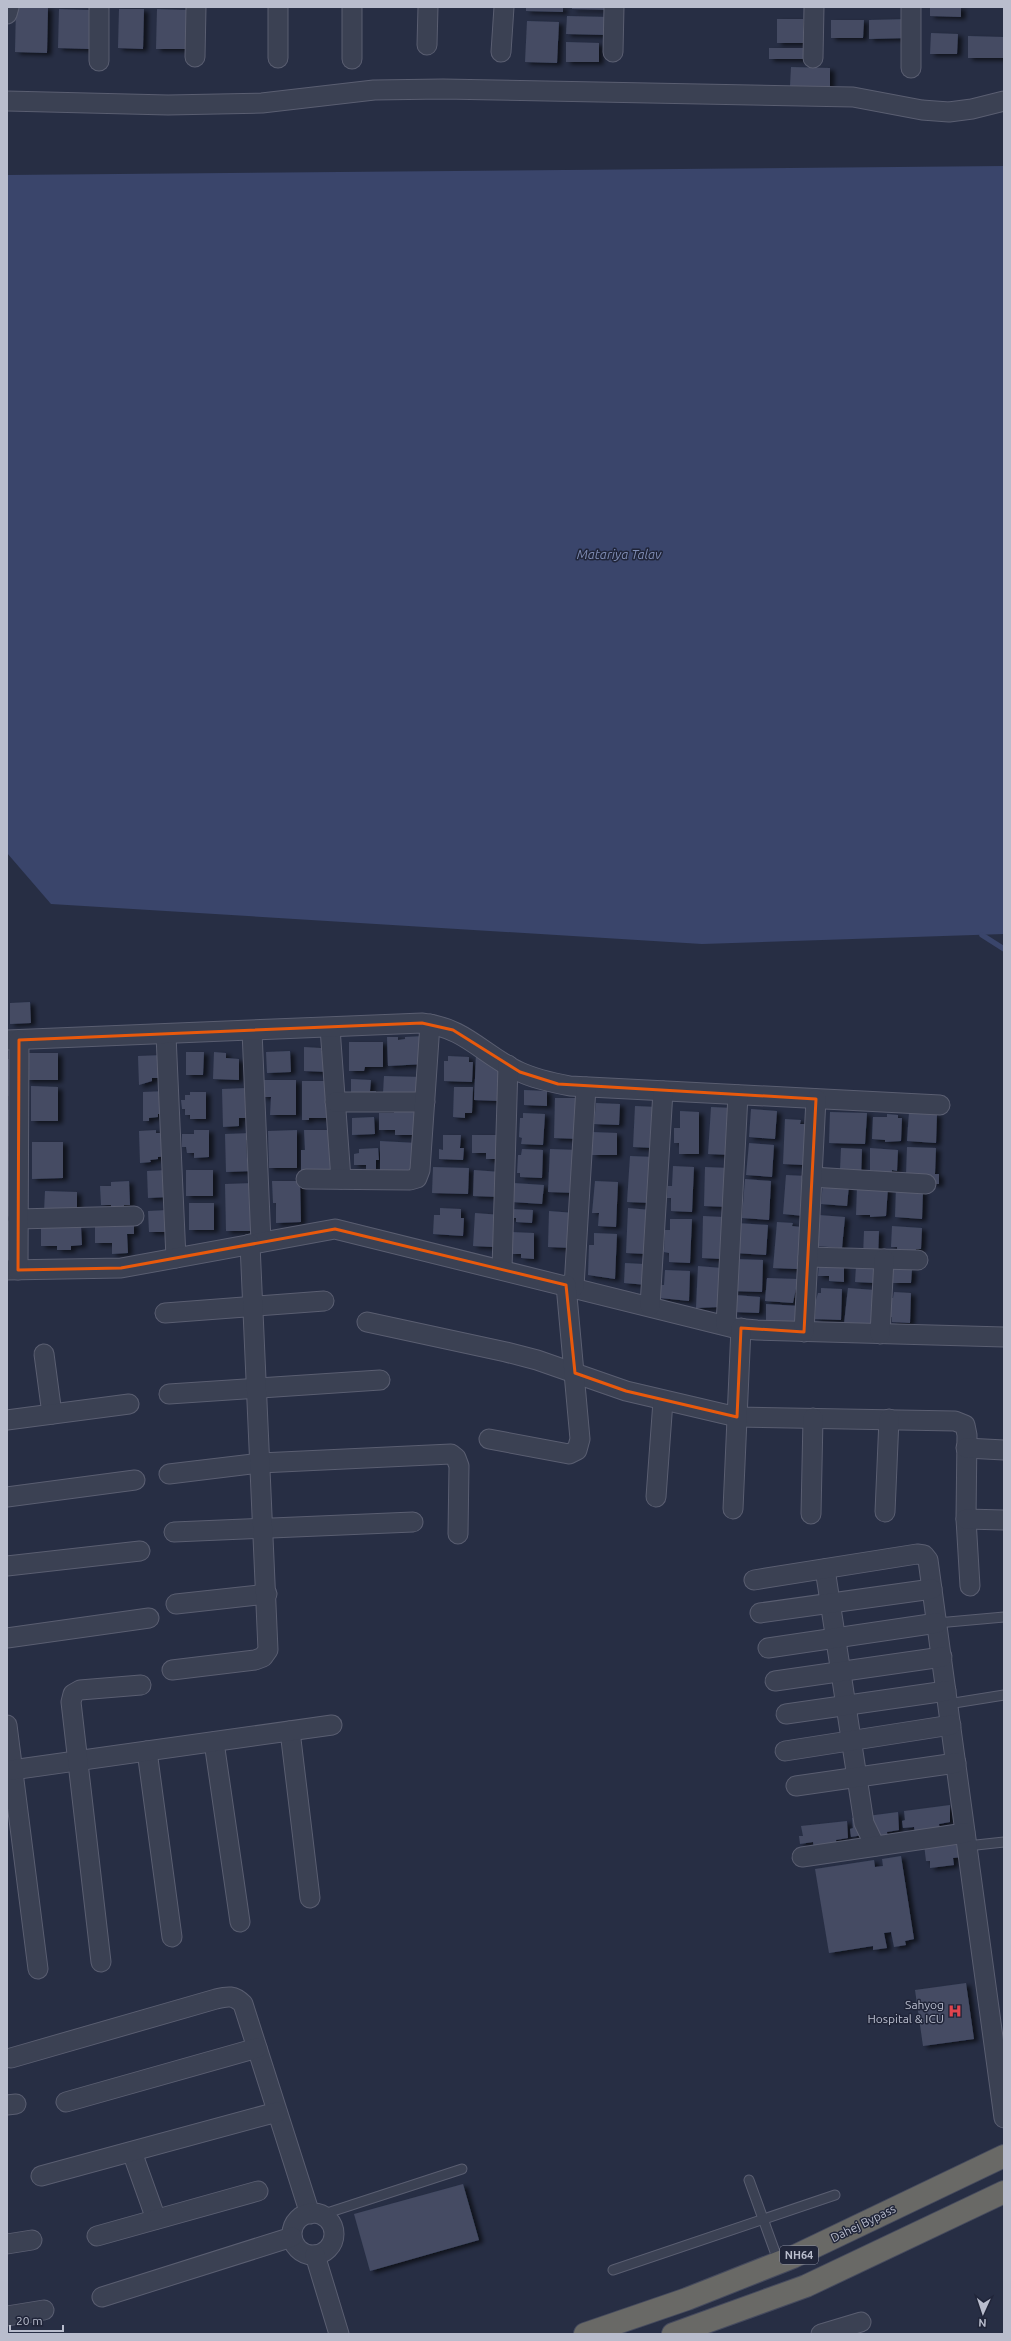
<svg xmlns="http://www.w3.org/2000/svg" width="1011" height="2341" font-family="Ubuntu,sans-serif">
<defs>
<filter id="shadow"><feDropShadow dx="4.5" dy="2.5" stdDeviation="2" flood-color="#0009"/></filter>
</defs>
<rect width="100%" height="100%" fill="#272e44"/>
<path fill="#3a456b" d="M1004,166V934L702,944L51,904L7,853V175Z"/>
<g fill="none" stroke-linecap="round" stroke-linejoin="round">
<path stroke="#3a456b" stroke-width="5.5" d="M982,935L1004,949"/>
</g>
<g fill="#444b64" filter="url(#shadow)">
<path d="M16,7H48L47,53L15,52Z"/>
<path d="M526,7H563V12L526,11Z"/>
<path d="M572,7H613L612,10L572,9Z"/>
<path d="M930,7H961V17L930,16Z"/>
<path d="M59,9L90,10L89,49L58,48Z"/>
<path d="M119,9H144L143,49L118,48Z"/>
<path d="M157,9L189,10L188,49H156Z"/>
<path d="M567,16L608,17L607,35L566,34Z"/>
<rect x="777" y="19" width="26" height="24"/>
<path d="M908,19V38L869,39V20Z"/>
<path d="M831,20H864L863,38H831Z"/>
<path d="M527,21L559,22L557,63L525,62Z"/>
<path d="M931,33L958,34L957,54H930Z"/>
<path d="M968,36L1004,37V58H968Z"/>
<path d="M566,42L599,43V62H566Z"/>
<rect x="769" y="48" width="37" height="11"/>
<path d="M791,67L830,68V87L790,86Z"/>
<path d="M30,1002L31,1023L10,1024V1003Z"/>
<path d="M424,1036L425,1064L388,1066L387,1037H398V1040L405,1039V1037Z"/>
<path d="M349,1042H383V1067H365L364,1071H349Z"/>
<path d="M304,1047L321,1048V1051H326L329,1072L304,1071Z"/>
<path d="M290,1051L291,1072L267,1073L266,1052Z"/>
<path d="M186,1052H204L203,1075H186Z"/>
<path d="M214,1052L226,1053V1058L239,1059V1080L213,1079Z"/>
<rect x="26" y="1053" width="32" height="27"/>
<path d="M163,1055L164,1078H152V1081L139,1085L138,1056Z"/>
<path d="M476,1055L500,1070L499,1101L474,1100Z"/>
<path d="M448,1056L469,1057V1062H473L472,1082L444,1081V1061H448Z"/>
<rect x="7" y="1059" width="4" height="37"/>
<path d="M384,1076L423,1077V1093H383Z"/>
<path d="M351,1079L371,1080L370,1091H376V1100L351,1096Z"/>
<path d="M262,1080H296V1115H270L271,1097H262Z"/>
<path d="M302,1081H330L329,1118H309V1120H302Z"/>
<path d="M31,1086L58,1087V1121H31Z"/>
<path d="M454,1087H473L472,1113H465V1118L453,1117Z"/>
<path d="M246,1088L247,1118H239V1126L223,1127L222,1089Z"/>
<path d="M524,1090L547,1091V1106L524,1105Z"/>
<path d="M167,1091L168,1114H158V1117L149,1118V1121H143V1092Z"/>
<path d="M190,1092H206V1119H190V1115H185V1109H182L181,1100H185V1095H190Z"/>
<path d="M555,1098H581L580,1139L554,1138Z"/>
<path d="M596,1103L620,1104L619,1125L594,1124Z"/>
<path d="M635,1106L658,1107L655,1148L633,1147Z"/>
<path d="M711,1107L734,1108L732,1155L708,1154Z"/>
<path d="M394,1108L420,1109V1135H395V1130H379V1113H394Z"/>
<path d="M751,1109L777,1111L775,1139L749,1137Z"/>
<rect x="7" y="1110" width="6" height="39"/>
<path d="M680,1111L699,1112V1154H679V1143H674V1128H680Z"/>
<path d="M830,1112L867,1113L865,1144L829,1143Z"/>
<path d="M909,1112L937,1114L936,1143L907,1141Z"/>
<path d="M523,1113L545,1114L543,1145L521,1144L522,1138L519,1137L520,1118H523Z"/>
<path d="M887,1114L898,1115V1118H902L901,1141L885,1142V1140L872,1139L873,1117H887Z"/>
<path d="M374,1117L375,1134L352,1135V1118Z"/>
<path d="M785,1119L801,1120L800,1124H806L804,1165L783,1164Z"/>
<path d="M156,1130V1133H165L171,1156L158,1157V1159L150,1160L151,1162L140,1163L139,1131Z"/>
<path d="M194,1130H209V1157L194,1158V1153H187L186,1147H182V1134H194Z"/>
<path d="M297,1130V1168H269L268,1131Z"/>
<path d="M304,1130H334V1172H301V1150H305Z"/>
<path d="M592,1132L617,1133V1155H592Z"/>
<path d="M252,1133V1140H246L247,1159H253V1171L226,1172L225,1134Z"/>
<path d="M443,1135H461L460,1148H464L463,1160L439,1159V1149L443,1150Z"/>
<path d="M472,1135H503V1159H486V1153H472Z"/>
<path d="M380,1141L417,1143L418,1171H380Z"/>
<path d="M32,1142H63V1178L32,1179Z"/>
<path d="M749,1143L774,1145L772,1177L746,1175Z"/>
<path d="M907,1147L936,1148L935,1174H939V1184H931L930,1176L906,1175Z"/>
<path d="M378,1148L379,1160H376V1169H366V1165H354V1154L359,1153V1149Z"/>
<path d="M841,1148L862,1149L861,1177L840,1170Z"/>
<path d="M870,1148L898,1150L897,1171L892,1170V1175L875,1174L876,1171L870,1170Z"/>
<path d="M522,1149L543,1150L542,1178L520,1177V1173H517L518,1155H521Z"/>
<path d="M550,1149L579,1150L577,1193L548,1192Z"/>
<path d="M630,1156L655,1157L653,1203L627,1202Z"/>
<path d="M7,1164H12L13,1202H7Z"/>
<path d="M673,1166L694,1167L692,1212L671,1211V1198H667L668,1186H672Z"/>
<path d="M433,1167L469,1168L468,1194L432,1193Z"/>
<path d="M705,1167L730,1168L729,1207L704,1206Z"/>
<path d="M167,1170L168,1197L148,1198L147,1171Z"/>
<rect x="186" y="1170" width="27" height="26"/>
<path d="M474,1170L501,1172L499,1197L473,1196Z"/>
<path d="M786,1175L807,1176L804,1216L783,1214Z"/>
<path d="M745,1179L771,1181L769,1220L742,1218Z"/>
<path d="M129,1181L130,1205H124V1210H111V1205H101L100,1186H111V1182Z"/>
<path d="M272,1181H300L301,1222L276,1223V1203H273Z"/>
<path d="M595,1181L618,1182L616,1227L598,1226L599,1213H592Z"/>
<path d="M254,1183L255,1231H226L225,1184Z"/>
<path d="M514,1183L544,1185L542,1204L512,1202Z"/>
<path d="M823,1183L849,1185L847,1206L821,1204Z"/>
<path d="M888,1187L886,1216L870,1217V1215H856L857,1188Z"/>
<path d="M896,1188L923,1190L922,1219L895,1217Z"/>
<path d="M45,1191L77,1192V1212H44Z"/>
<rect x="189" y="1203" width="25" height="27"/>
<path d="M440,1208L461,1209V1218H464L463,1236L433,1234L434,1215H440Z"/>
<path d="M628,1208L651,1210L647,1254L626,1253Z"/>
<path d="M510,1209L533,1210L532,1223L516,1222V1218H509Z"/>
<path d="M7,1210H13L14,1250H7Z"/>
<path d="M168,1210L169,1232H149L148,1211Z"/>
<path d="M549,1211L575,1213L573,1248L548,1247Z"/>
<path d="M475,1213L502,1215L494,1238L493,1247L473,1246Z"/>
<path d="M819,1215L845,1217L842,1248L816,1246Z"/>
<path d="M703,1216L724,1217L722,1259L702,1258Z"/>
<path d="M670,1219H692L690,1263L669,1262V1253L664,1252L665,1230H670Z"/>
<path d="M777,1222L793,1223L792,1226L801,1227L802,1259H798L797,1269L773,1268Z"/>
<path d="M95,1223H134V1234H127L128,1253L112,1254V1243H95Z"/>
<path d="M737,1223L768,1225L766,1255L735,1253Z"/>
<path d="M892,1226L922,1228L921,1249H916L915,1253L897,1252V1247H891Z"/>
<path d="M81,1227L82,1245L71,1246V1250H57V1246H41V1228Z"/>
<path d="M864,1231H879L878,1257H863Z"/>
<path d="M511,1232L534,1233V1259L521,1258V1254H510Z"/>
<path d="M594,1233L617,1234L615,1279L588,1275L589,1245H594Z"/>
<path d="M734,1259L763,1260L762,1292L732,1291Z"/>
<path d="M625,1263L644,1264L647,1285L624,1283Z"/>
<path d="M819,1263L844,1265V1282L829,1281V1276H818Z"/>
<path d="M698,1266L722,1268L720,1307L696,1308Z"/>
<path d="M856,1266L875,1267V1283L855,1282Z"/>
<path d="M892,1268L912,1269L911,1283H892Z"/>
<path d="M665,1270L690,1271L689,1301L660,1298L661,1285H664Z"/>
<path d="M767,1278L798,1279L793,1303L765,1301Z"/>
<path d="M821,1288L842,1289L841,1320L815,1319L816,1300L818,1293H821Z"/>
<path d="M848,1288L875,1290L876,1326L844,1324Z"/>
<path d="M894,1292L911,1293L910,1323L892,1322V1317H889L890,1298H893Z"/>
<path d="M735,1295L760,1297L759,1313L734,1312Z"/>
<path d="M766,1304L799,1306V1324L766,1322Z"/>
<path d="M950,1805V1822L939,1824L940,1830L915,1834L914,1827L903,1828L902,1821L905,1820L904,1811Z"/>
<path d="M898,1812L899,1830L887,1832L888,1839L863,1835L851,1837L850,1829L853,1828L852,1818Z"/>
<path d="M847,1821L848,1838L836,1840L837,1847L814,1849L813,1842L800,1844L799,1836H803L801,1826Z"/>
<path d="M960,1839L962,1857L953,1858L954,1865L930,1868V1861H926L924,1844Z"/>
<path d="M901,1856L914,1939L905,1941L906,1945L894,1947L891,1932L884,1933L887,1948L873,1950V1946L829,1953L815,1869L874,1860L875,1867L883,1866L882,1859Z"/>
<path d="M966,1983L974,2039L923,2046L915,1990Z"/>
<path d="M463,2184L479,2240L370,2271L354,2214Z"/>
</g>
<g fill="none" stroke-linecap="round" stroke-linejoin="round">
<g stroke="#5a5e71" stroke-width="11">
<g id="service">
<path d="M937,1623L1004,1617"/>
<path d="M948,1704L1004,1695"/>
<path d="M967,1846L1004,1842"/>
<path d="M749,2180L779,2263"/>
<path d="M321,2215L462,2169"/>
<path d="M613,2270L835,2195"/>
</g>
</g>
<g stroke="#5a5e71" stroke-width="21">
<g id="minor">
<path d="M278,7V58"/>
<path d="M7,14L9,7"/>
<path d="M427,45L428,7"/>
<path d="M501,52L504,7"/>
<path d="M613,52L614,7"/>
<path d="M195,57L196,7"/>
<path d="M813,58L814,7"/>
<path d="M352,59V7"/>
<path d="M99,61V7"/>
<path d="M911,68V7"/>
<path d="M7,101L168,105L262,103L374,90L443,89L853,97L922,110L949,112L972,109L1004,101"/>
<path d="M330,1028L341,1179"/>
<path d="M252,1031L261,1242"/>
<path d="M166,1035L176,1258"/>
<path d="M7,1040L422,1023C465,1027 484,1056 520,1072C535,1079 554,1083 570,1086L940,1105"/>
<path d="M335,1102H425"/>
<path d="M812,1177L926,1184"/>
<path d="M306,1179L410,1180L417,1178L420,1170L430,1024"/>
<path d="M18,1219L134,1216"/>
<path d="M808,1257L918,1260"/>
<path d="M502,1269L508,1065"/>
<path d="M7,1270L121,1268L335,1229L734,1328L757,1330L1004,1337"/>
<path d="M18,1270L19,1040"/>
<path d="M574,1287L586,1087"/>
<path d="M650,1306L663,1091"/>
<path d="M165,1313L324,1301"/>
<path d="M367,1322L506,1352L537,1360L626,1391L737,1417L955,1421L965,1425L967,1435L966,1519L970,1586"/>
<path d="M726,1325L738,1095"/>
<path d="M804,1332L816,1099"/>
<path d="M880,1334L884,1259"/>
<path d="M44,1354L52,1414"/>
<path d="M169,1394L380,1380"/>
<path d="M7,1420L129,1404"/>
<path d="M489,1439L569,1454L577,1450L580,1439L566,1285"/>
<path d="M966,1448L1004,1450"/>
<path d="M169,1474L260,1463L451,1454L456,1458L459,1466L458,1534"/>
<path d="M7,1497L135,1480"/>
<path d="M656,1497L663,1401"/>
<path d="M733,1509L741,1328"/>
<path d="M885,1512L889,1419"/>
<path d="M811,1514L813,1418"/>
<path d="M966,1519L1004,1520"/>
<path d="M174,1532L413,1522"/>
<path d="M7,1566L140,1551"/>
<path d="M825,1569L864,1823L875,1846"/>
<path d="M754,1580L917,1554L924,1555L928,1560L1004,2118"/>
<path d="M176,1604L267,1594"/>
<path d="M760,1613L932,1589"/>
<path d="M7,1638L149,1618"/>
<path d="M768,1648L937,1623"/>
<path d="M172,1670L255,1660L263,1657L268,1650L250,1244"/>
<path d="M775,1681L942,1657"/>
<path d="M786,1714L946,1691"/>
<path d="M7,1725L38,1969"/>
<path d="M290,1731L310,1898"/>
<path d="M214,1742L240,1922"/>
<path d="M147,1751L172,1937"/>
<path d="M785,1751L951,1725"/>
<path d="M12,1770L332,1725"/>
<path d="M796,1786L956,1763"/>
<path d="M802,1857L965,1833"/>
<path d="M101,1962L71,1702L73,1694L80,1690L141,1685"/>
<path d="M11,2058L216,1999C228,1996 234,1995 243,2004L310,2214"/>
<path d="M66,2102L257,2048"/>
<path d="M7,2105L16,2104"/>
<path d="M132,2152L156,2219"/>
<path d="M41,2176L277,2112"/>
<circle cx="313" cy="2234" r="21"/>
<path d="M97,2236L258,2191"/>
<path d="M7,2244L32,2240"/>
<path d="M315,2255L339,2334"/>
<path d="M102,2297L292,2237"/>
<path d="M7,2316L44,2310"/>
<path d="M821,2334L861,2322"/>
</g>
</g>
<g stroke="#464b5e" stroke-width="24">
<g id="trunk">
<path d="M585,2334L687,2299L793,2257L1004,2156"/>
<path d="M673,2334L806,2286L1004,2192"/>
</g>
</g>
<use href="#service" stroke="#3b4153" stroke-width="9"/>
<use href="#minor" stroke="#3b4153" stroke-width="19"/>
<use href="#trunk" stroke="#696966" stroke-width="22"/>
</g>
<path fill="none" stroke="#e8590c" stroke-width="3" stroke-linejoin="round" d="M422,1023L453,1030L520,1072L558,1084L816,1099L804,1332L741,1328L737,1417L626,1391L575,1373L566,1285L335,1229L121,1268L18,1270L19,1040Z"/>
<defs>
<g id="hospital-bare" transform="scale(1.08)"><path d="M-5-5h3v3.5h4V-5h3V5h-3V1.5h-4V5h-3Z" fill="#e0444e" stroke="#202539" stroke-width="2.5" paint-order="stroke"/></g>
</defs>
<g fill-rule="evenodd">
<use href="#hospital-bare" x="955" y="2011"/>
</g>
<g text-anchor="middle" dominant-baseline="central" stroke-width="3" stroke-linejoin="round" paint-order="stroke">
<rect fill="#202539" stroke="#8b8fa1" stroke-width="1" x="780" y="2246" width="38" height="18" rx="3"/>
<g font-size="11" font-weight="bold" fill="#b9bdcd">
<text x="799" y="2255">NH64</text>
</g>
<g font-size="12" fill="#b9bdcd" stroke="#202539" text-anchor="end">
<text x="944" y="2004">Sahyog<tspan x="944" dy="14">Hospital &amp; ICU</tspan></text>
</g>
<g font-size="12" fill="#b9bdcd" stroke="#202539">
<text transform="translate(863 2223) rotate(-26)">Dahej Bypass</text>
</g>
<g font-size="13" font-style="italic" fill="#7f8cb4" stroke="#202539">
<text x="619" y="554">Matariya Talav</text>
</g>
</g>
<rect width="1011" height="2341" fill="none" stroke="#b9bdcd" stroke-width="16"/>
<g transform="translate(983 2313) rotate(183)" stroke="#202539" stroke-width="3" paint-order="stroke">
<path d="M0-3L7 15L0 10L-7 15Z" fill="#b9bdcd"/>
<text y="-6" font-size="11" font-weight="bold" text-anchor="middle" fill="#b9bdcd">N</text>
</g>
<path d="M10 2325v6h53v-6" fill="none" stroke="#b9bdcd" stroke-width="2"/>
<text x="16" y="2325" font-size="12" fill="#b9bdcd" stroke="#202539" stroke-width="3" paint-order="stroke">20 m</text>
</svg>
